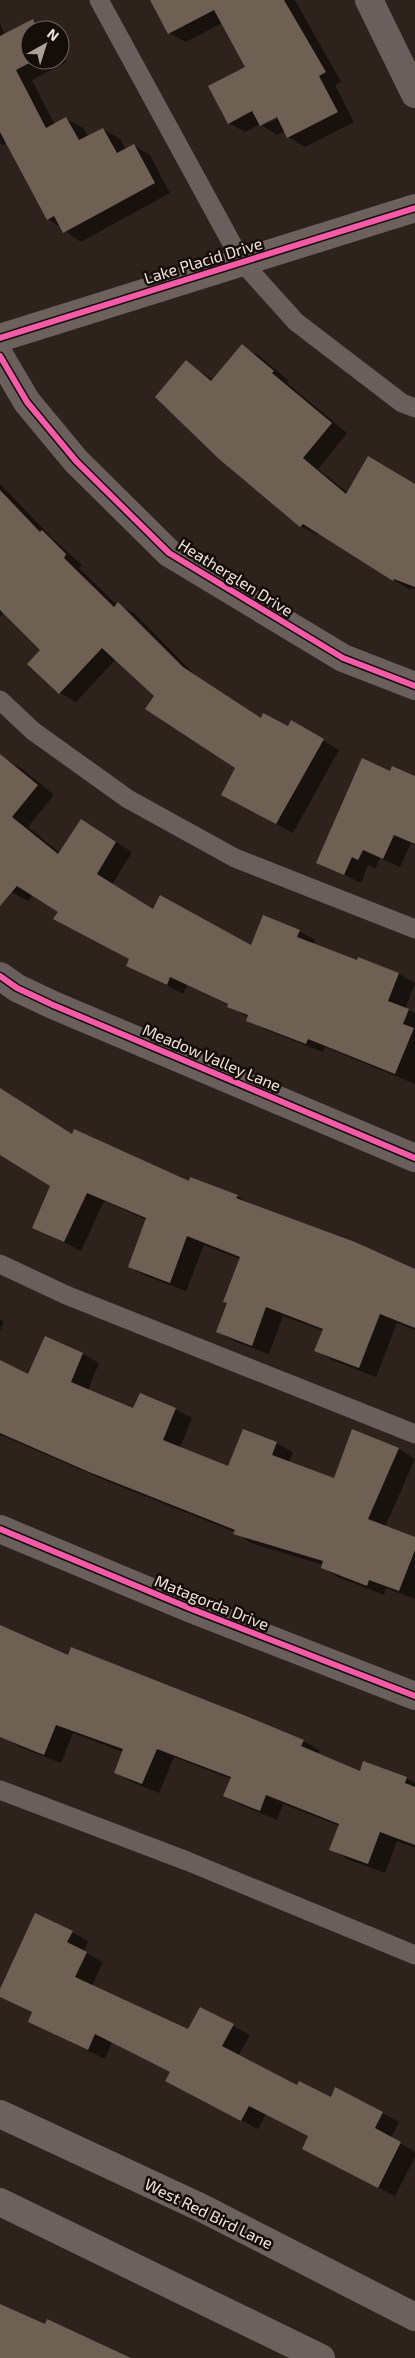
<svg xmlns="http://www.w3.org/2000/svg" width="415" height="2358" font-family="'Exo 2',sans-serif">
<rect width="100%" height="100%" fill="#2d221c"/>
<g fill="#0007" fill-rule="evenodd">
<path d="M152,0H295L341,82L335,85L354,122L305,147L288,137L285,131L277,135L260,124L245,132L229,123L247,67L222,23L186,42L169,33ZM282,113L283,116L268,123V121Z"/>
<path d="M33,20L49,30H30V60H60V51L66,62L32,80L55,125L66,119L83,128L88,137L103,129L120,139L126,150L134,146L150,155L170,193L81,242L48,219L7,143L3,145L0,143V23L5,35Z"/>
<path d="M242,346L258,355L289,381L287,383L347,433L318,469L348,493L415,485V589L411,588L410,590L319,533L317,535L301,526L186,362L213,380Z"/>
<path d="M0,484L52,538L82,565L79,568L117,605L134,613L199,679L262,719L288,727L291,722L339,750L293,833L239,804L236,767L116,659L76,702L60,693L42,650L4,612L0,617Z"/>
<path d="M4,759L21,768L54,795L28,827L60,853L81,820L132,852L112,885L154,910L251,947L299,931L315,940L314,945L358,961L359,958L399,974L415,983L405,1009L415,1013V1084L325,1047L323,1052L264,1029L229,1005L187,985L183,994L128,965L130,960L33,895L28,901L0,886V764Z"/>
<path d="M391,772L415,777V845L411,843L400,867L380,858L375,869L368,865L361,883L318,862Z"/>
<path d="M0,1090L73,1135L189,1183L237,1196L254,1206L415,1271V1330L397,1323L376,1377L332,1360L316,1350L324,1331L283,1316L269,1354L234,1341L218,1332L228,1303L240,1259L204,1245L186,1291L146,1276L129,1267L147,1220L104,1201L81,1251L33,1227L51,1186L0,1154Z"/>
<path d="M0,1319L4,1322L0,1331Z"/>
<path d="M83,1354L99,1363L88,1390L134,1410L175,1409L192,1418L180,1448L229,1468L276,1443L293,1452L289,1463L335,1479L353,1431L399,1449L415,1459L385,1527L415,1538V1599L386,1588L384,1595L338,1577L322,1567L323,1565L251,1543L235,1532L107,1481L1,1435L0,1437V1362L29,1376Z"/>
<path d="M0,1626L37,1644L303,1741L320,1750L318,1755L360,1772L406,1778L415,1783V1848L397,1841L385,1873L347,1859L331,1849L340,1826L283,1804L277,1820L241,1805L225,1796L231,1779L174,1757L159,1793L132,1782L115,1773L123,1752L73,1733L61,1763L20,1747L4,1737L0,1692Z"/>
<path d="M72,1932L88,1941L84,1952L103,1962L92,1986L189,2031L200,2008L250,2035L238,2056L297,2087L382,2113L399,2122L391,2138L415,2152V2157L395,2196L320,2158L309,2136L266,2114L258,2129L183,2090L171,2072L112,2042L105,2059L29,2022L33,2013L0,1996V1992Z"/>
</g>
<g fill="#6e6154">
<path d="M150,0H284L326,72L319,76L338,112L287,138L277,117L260,126L252,111L228,124L208,86L245,67L214,10L168,34Z"/>
<path d="M33,19L38,30H30V60H35L16,70L46,128L66,117L79,140L103,128L117,153L134,144L155,183L63,233L54,216L47,220L0,132V36Z"/>
<path d="M242,344L274,371L272,373L332,423L303,458L346,494L368,456L415,484V587L394,579L393,581L303,524L300,527L219,459L155,397L186,360L211,381Z"/>
<path d="M0,490L40,532L42,530L66,554L64,558L114,607L118,602L183,667L261,718L263,713L288,726L291,720L324,739L276,824L221,795L235,768L145,709L154,696L102,648L59,694L27,664L40,650L0,610Z"/>
<path d="M0,754L38,785L12,817L58,854L81,819L116,842L97,874L153,909L160,895L251,945L263,915L300,930L297,937L357,960L358,957L399,973L388,1001L409,1009L403,1024L414,1028L395,1074L308,1039L306,1044L246,1021L248,1015L227,1007L228,1004L170,977L167,985L126,966L129,959L53,919L58,912L17,886L0,906Z"/>
<path d="M362,758L390,771L392,766L415,776V844L394,835L383,859L363,850L358,860L352,857L344,875L316,863Z"/>
<path d="M0,1088L72,1134L74,1129L189,1181L190,1177L238,1195L236,1198L355,1242L415,1269V1328L380,1314L359,1368L314,1351L323,1329L266,1307L252,1346L216,1332L227,1303L223,1302L240,1257L187,1236L170,1283L128,1267L146,1218L87,1193L64,1242L32,1228L50,1186L0,1155Z"/>
<path d="M45,1336L83,1353L71,1382L133,1408L140,1393L176,1408L163,1440L228,1466L243,1429L277,1442L272,1455L334,1478L352,1429L399,1448L368,1519L415,1537V1550L399,1591L369,1580L367,1586L321,1568L323,1561L233,1534L235,1530L89,1472L0,1433V1360L28,1374Z"/>
<path d="M0,1625L68,1655L71,1647L246,1716L304,1740L301,1746L360,1771L363,1761L407,1777L405,1783L415,1787V1845L380,1832L368,1864L329,1850L339,1824L266,1795L260,1811L223,1796L231,1777L157,1749L142,1784L114,1773L123,1749L56,1725L44,1755L0,1737Z"/>
<path d="M35,1913L73,1931L67,1942L87,1952L75,1977L188,2029L200,2007L234,2024L222,2046L297,2085L299,2081L331,2097L335,2087L383,2112L375,2128L401,2142L378,2188L302,2149L308,2136L249,2106L241,2121L165,2081L170,2072L95,2034L88,2050L28,2022L32,2012L0,1997V1989Z"/>
<path d="M0,2304L45,2324L47,2319L131,2358H0Z"/>
</g>
<g fill="none" stroke-linecap="round" stroke-linejoin="round">
<g stroke="#695f5d" stroke-width="19">
<path d="M99,0L242,262L296,322L402,403L415,408"/>
<path d="M0,700L33,731L128,799L235,858L415,929"/>
<path d="M0,1264L66,1295L415,1434"/>
<path d="M0,1790L187,1861L415,1955"/>
</g>
<g stroke="#695f5d" stroke-width="28">
<path d="M369,0L415,94"/>
<path d="M0,356L27,402L76,461L169,553L343,658L415,686"/>
<path d="M0,976L17,988L53,1005L415,1158"/>
<path d="M0,1529L194,1610L415,1696"/>
</g>
<g stroke="#6d615d" stroke-width="28">
<path d="M0,338L415,208"/>
<path d="M0,2114L202,2208L415,2317"/>
<path d="M0,2202L321,2358"/>
</g>
<g stroke="#150d08" stroke-width="9">
<g id="cycleway">
<path d="M0,338L415,208"/>
<path d="M0,356L27,402L76,461L169,553L343,658L415,686"/>
<path d="M0,976L17,988L53,1005L415,1158"/>
<path d="M0,1529L194,1610L415,1696"/>
</g>
</g>
<use href="#cycleway" stroke="#f35aa7" stroke-width="6"/>
</g>
<g text-anchor="middle" dominant-baseline="central" stroke-width="5" stroke-linejoin="round" paint-order="stroke">
<g font-size="16" fill="#f1e5dd" stroke="#150d08">
<text transform="translate(203 260) rotate(-17)">Lake Placid Drive</text>
<text transform="translate(236 577) rotate(32)">Heatherglen Drive</text>
<text transform="translate(212 1057) rotate(23)">Meadow Valley Lane</text>
<text transform="translate(212 1602) rotate(22)">Matagorda Drive</text>
<text transform="translate(209 2213) rotate(26)">West Red Bird Lane</text>
</g>
</g>
<g transform="translate(45 45) rotate(39)"><circle r="24" fill="#150d08" stroke="#6d635d"/>
<path d="M0-4L9 19L0 12L-9 19Z" fill="#aca199"/>
<text y="-8" font-size="14" font-weight="bold" text-anchor="middle" fill="#f1e5dd">N</text>
</g>
</svg>
